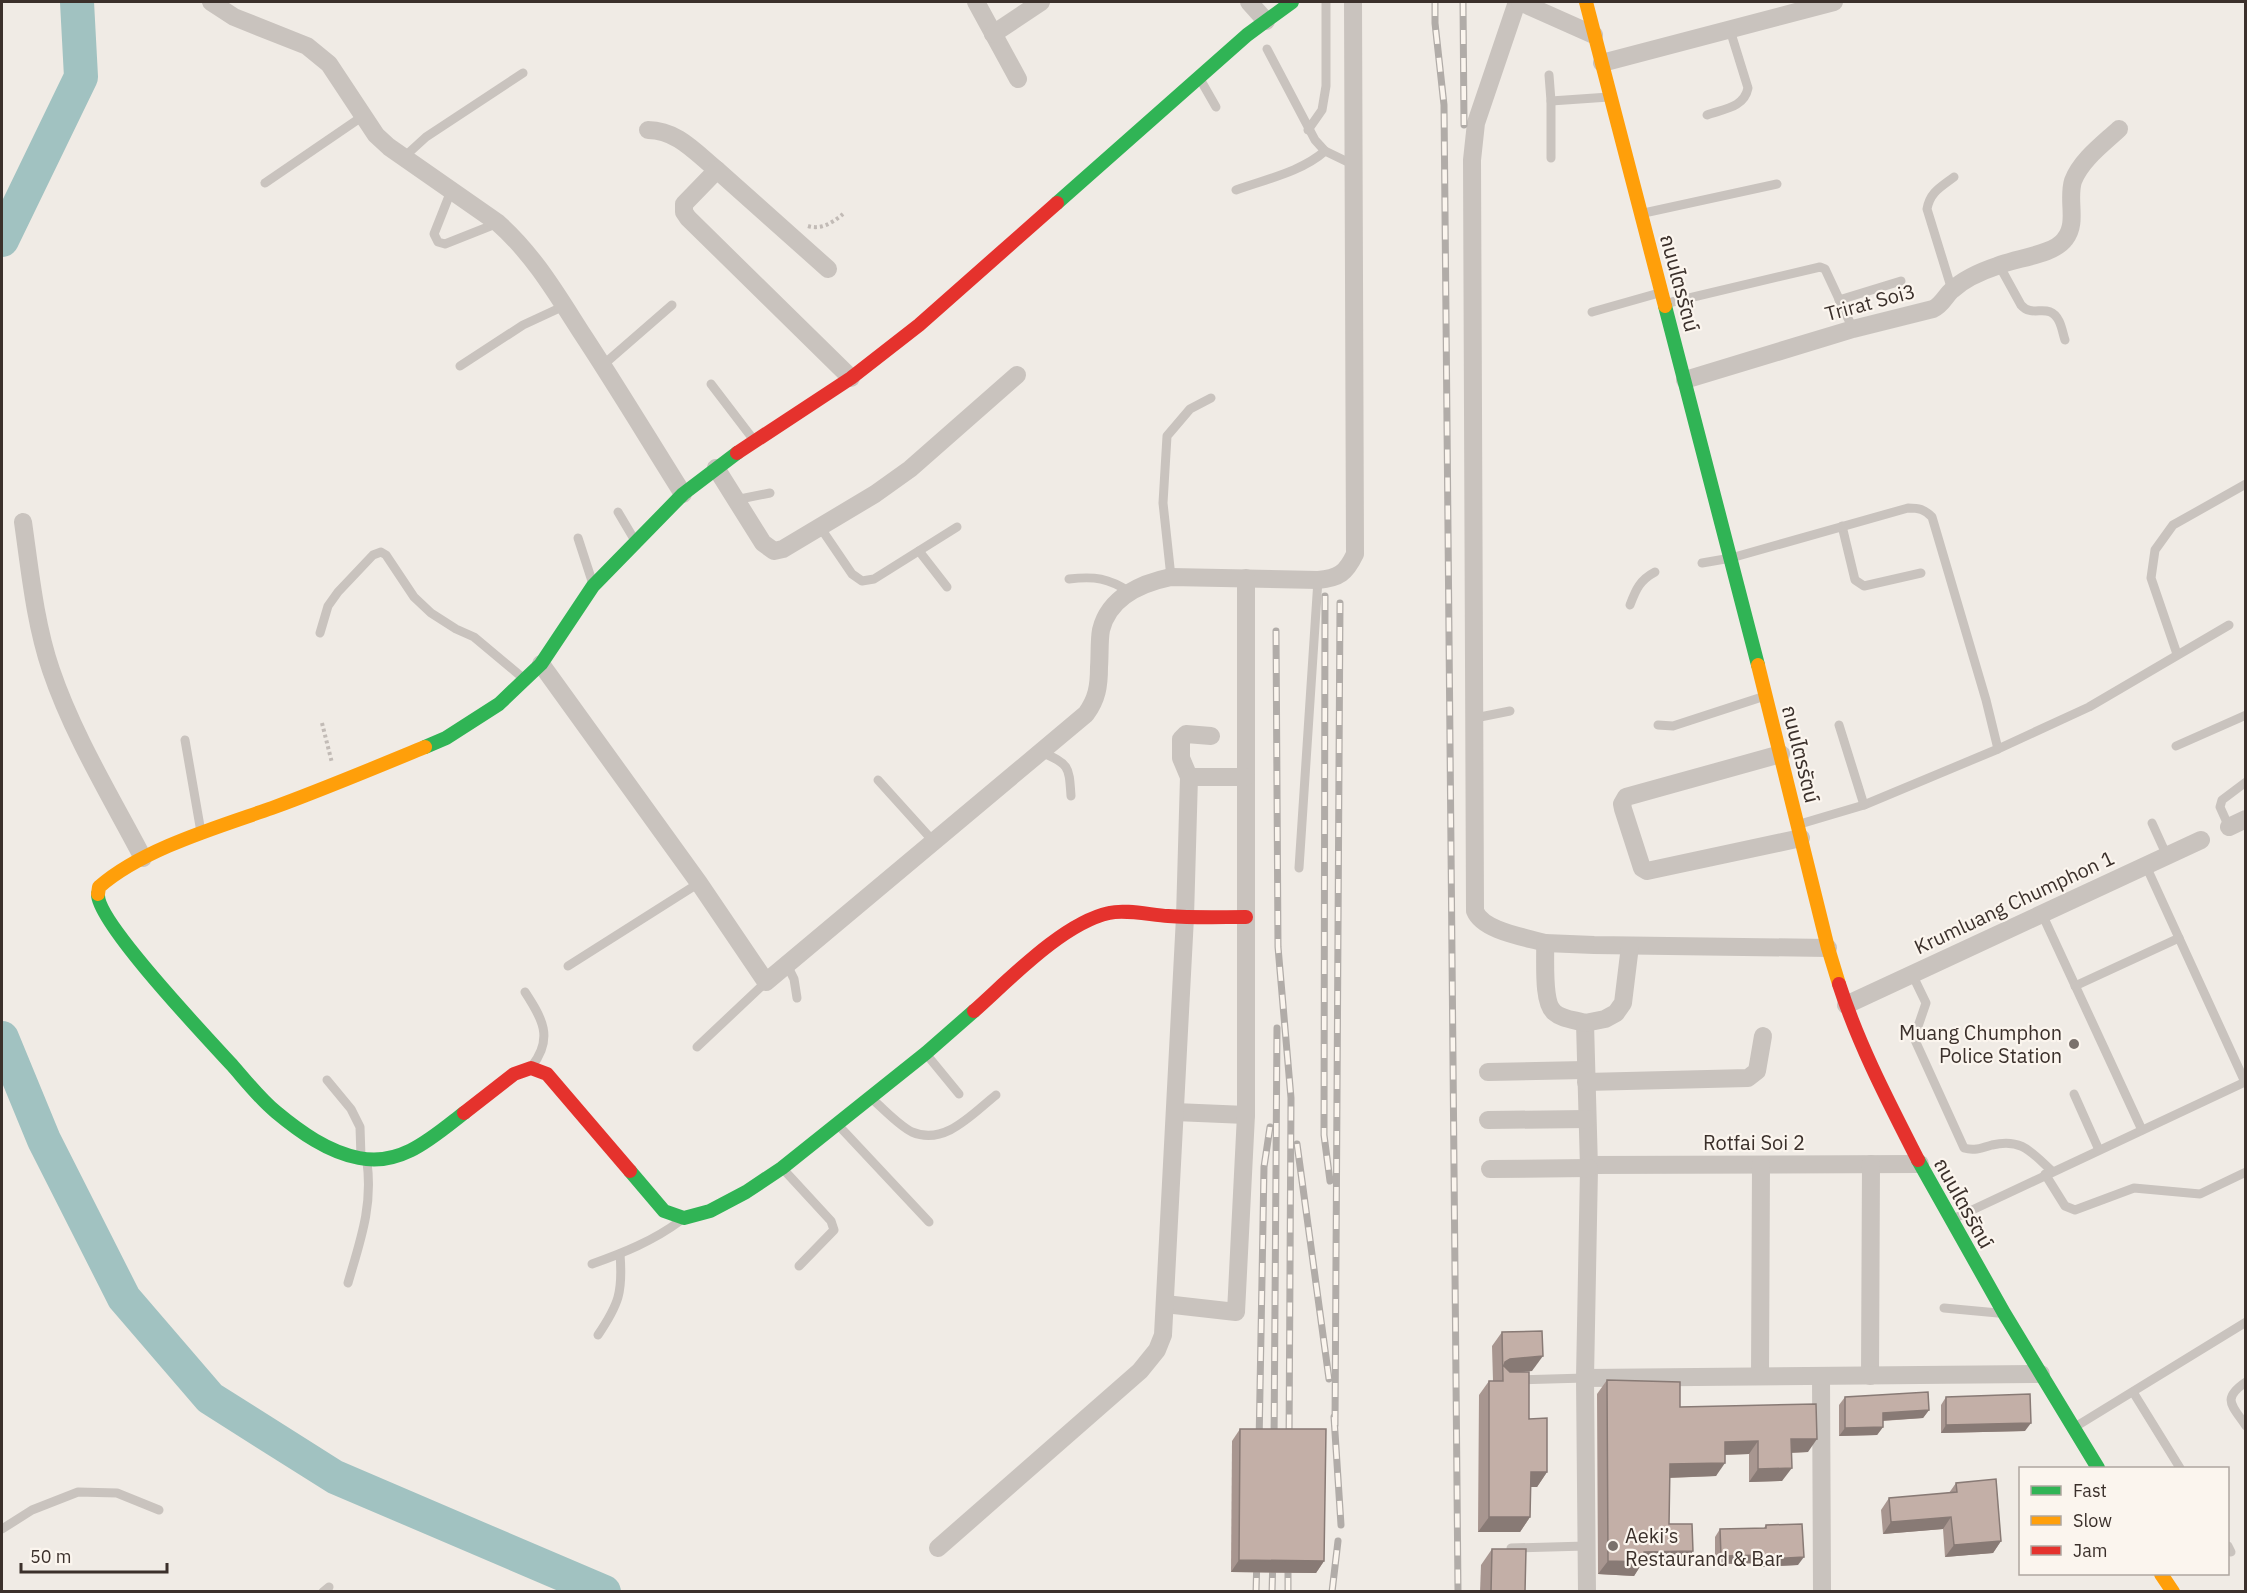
<svg xmlns="http://www.w3.org/2000/svg" width="2247" height="1593" font-family="'IBM Plex Sans','Noto Sans Thai',sans-serif">
<rect width="100%" height="100%" fill="#f0ebe5"/>
<g fill="none" stroke-linecap="round" stroke-linejoin="round">
<g stroke="#a1c2c1" stroke-width="34">
<path d="M2,240L81,77L77,2"/>
<path d="M2,1038L44,1140L124,1298L210,1398L335,1477L604,1592"/>
</g>
<g stroke="#c2bbb6" stroke-width="4" stroke-dasharray="3 3" stroke-linecap="butt">
<path d="M808,226C821,230 832,223 843,214"/>
<path d="M322,723L332,763"/>
</g>
<g stroke="#c9c3be" stroke-width="9">
<path d="M1267,49L1315,140L1325,151L1354,165"/>
<path d="M1549,75L1551,101V158"/>
<path d="M1200,79L1216,107"/>
<path d="M1551,101L1609,97"/>
<path d="M1707,115C1723,109 1744,108 1748,88L1730,30"/>
<path d="M1308,130L1322,110L1326,86V2"/>
<path d="M403,158L426,137L523,73"/>
<path d="M265,183L363,116"/>
<path d="M1236,190C1266,179 1301,172 1325,151"/>
<path d="M451,191L434,234L438,242L445,244L498,223"/>
<path d="M1644,213L1777,184"/>
<path d="M1999,265L2021,305C2033,319 2049,301 2059,321C2062,327 2063,334 2065,340"/>
<path d="M1952,290L1927,209C1930,192 1941,187 1954,177"/>
<path d="M1839,300L1901,281"/>
<path d="M1668,303L1820,267L1825,269L1853,329"/>
<path d="M1592,312L1659,293"/>
<path d="M603,365L672,305"/>
<path d="M460,366L523,325L564,306"/>
<path d="M711,384L753,439"/>
<path d="M735,500L770,493"/>
<path d="M618,512L634,539"/>
<path d="M1842,526L1855,580L1864,586L1921,573"/>
<path d="M820,527L852,574L862,581L874,579L957,527"/>
<path d="M578,538L592,581"/>
<path d="M919,551L947,587"/>
<path d="M1702,563L1731,558L1908,508C1919,508 1924,509 1932,517L1986,700L1998,749L1864,805L1800,824"/>
<path d="M1171,577L1163,503L1167,436L1190,409L1211,398"/>
<path d="M1069,579C1095,576 1108,578 1130,592"/>
<path d="M1630,605C1636,589 1640,580 1655,572"/>
<path d="M320,633L328,606L338,592L373,555L381,552L386,555L414,597L431,613L456,629L474,637L523,678"/>
<path d="M2177,654L2151,578L2155,550L2173,525L2246,484"/>
<path d="M1475,718L1510,711"/>
<path d="M1658,725L1673,726L1762,697"/>
<path d="M1839,725L1864,805"/>
<path d="M185,740L201,832"/>
<path d="M2176,746L2246,715"/>
<path d="M1998,749L2089,707L2229,625"/>
<path d="M1041,752C1070,764 1069,767 1071,796"/>
<path d="M878,780L934,842"/>
<path d="M2152,823L2167,856"/>
<path d="M2229,827L2220,807L2222,800L2246,782"/>
<path d="M1299,868L1318,580"/>
<path d="M2042,914L2142,1130"/>
<path d="M787,965L794,979L797,998"/>
<path d="M568,966L699,883"/>
<path d="M1912,974L1926,1003L1914,1038L1964,1148C1974,1151 1982,1148 1992,1145C2022,1138 2031,1152 2052,1171"/>
<path d="M2075,986L2179,938"/>
<path d="M525,992C542,1018 554,1038 532,1066"/>
<path d="M697,1047L766,982"/>
<path d="M927,1055L959,1094"/>
<path d="M327,1080L351,1109L360,1127L361,1157"/>
<path d="M2074,1094L2099,1150"/>
<path d="M872,1099C884,1109 898,1125 912,1132C945,1146 972,1114 996,1095"/>
<path d="M839,1126L929,1222"/>
<path d="M784,1170L831,1221L834,1230L799,1266"/>
<path d="M2045,1174L2065,1206L2075,1210L2134,1188L2200,1194L2246,1172"/>
<path d="M1953,1219L2245,1082L2146,866"/>
<path d="M592,1264C623,1253 653,1241 680,1221"/>
<path d="M348,1283C360,1241 373,1207 367,1162"/>
<path d="M1944,1308L1998,1313"/>
<path d="M598,1335C619,1304 623,1292 620,1254"/>
<path d="M1517,1380L1585,1378"/>
<path d="M2246,1382C2221,1399 2232,1405 2246,1426"/>
<path d="M2133,1392L2180,1468"/>
<path d="M2075,1427L2246,1322"/>
<path d="M2,1529L32,1510L78,1492L117,1493L159,1510"/>
<path d="M2228,1546L2231,1552"/>
<path d="M1511,1548L1586,1546"/>
<path d="M323,1592L329,1587"/>
</g>
<g stroke="#c9c3be" stroke-width="18">
<path d="M211,2L234,17L307,46L329,64L376,135L389,147L498,223C533,254 556,293 581,332C616,385 649,440 683,494"/>
<path d="M976,2L1018,79"/>
<path d="M1249,2L1266,21"/>
<path d="M1517,2L1476,123L1472,160L1475,911C1483,931 1525,937 1545,943C1546,958 1542,1002 1554,1012C1561,1019 1576,1020 1585,1023L1589,1168L1585,1378L1587,1592"/>
<path d="M1520,2L1594,35"/>
<path d="M993,34L1041,2"/>
<path d="M1602,63L1834,2"/>
<path d="M648,130C677,130 696,153 717,170"/>
<path d="M828,269L717,170L684,204V212L688,218L851,378"/>
<path d="M1685,380L1853,329L1933,309C1943,304 1945,296 1952,290C1964,279 1982,271 1997,266C2015,258 2054,255 2065,239C2078,223 2067,200 2073,181C2081,160 2103,144 2119,129"/>
<path d="M716,468L763,543L774,551L783,549L875,494L910,469L1017,375"/>
<path d="M23,522C30,571 35,623 51,670C73,735 111,797 143,858"/>
<path d="M541,664L699,883L766,982L1086,714C1097,699 1099,686 1099,667C1100,655 1099,641 1101,630C1109,597 1142,583 1171,577L1318,580C1339,578 1346,573 1355,554L1353,2"/>
<path d="M1781,754L1626,797L1622,804L1623,809L1642,868L1647,871L1801,838"/>
<path d="M1189,777L1181,758V739L1186,734L1211,736"/>
<path d="M2229,827L2246,819"/>
<path d="M1545,943L1594,945L1828,948"/>
<path d="M1846,1005L2201,840"/>
<path d="M1585,1023L1605,1019L1616,1013L1623,1003L1630,946"/>
<path d="M1488,1072L1585,1070"/>
<path d="M1586,1082L1748,1078L1757,1071L1763,1036"/>
<path d="M1175,1112L1246,1115"/>
<path d="M1488,1120L1587,1119"/>
<path d="M1588,1165L1920,1164"/>
<path d="M1490,1169L1589,1168"/>
<path d="M1165,1304L1236,1312L1246,1115V578"/>
<path d="M1760,1376L1761,1165"/>
<path d="M1821,1376L1822,1592"/>
<path d="M1870,1376L1871,1164"/>
<path d="M1585,1378L2041,1374"/>
<path d="M938,1548L1140,1371L1157,1350L1163,1335L1185,917L1189,777H1246"/>
</g>
<g stroke="#30b455" stroke-width="14">
<path d="M1057,203L1247,35L1292,2"/>
<path d="M1665,306L1758,665"/>
<path d="M425,747L446,738L499,704L541,664L593,586L683,494L737,453"/>
<path d="M98,894C96,921 209,1040 232,1065C246,1081 260,1099 276,1112C300,1132 328,1152 359,1158C401,1167 433,1137 464,1113"/>
<path d="M1918,1160L2004,1313L2098,1468"/>
<path d="M630,1171L664,1211L684,1218L710,1211L746,1192L782,1168L926,1053L974,1011"/>
</g>
<g stroke="#ff9f0a" stroke-width="14">
<path d="M1586,2L1665,306"/>
<path d="M1758,665L1828,948L1839,984"/>
<path d="M98,894L99,887C142,849 218,827 272,808C324,789 374,768 425,747"/>
<path d="M2161,1574L2173,1592"/>
</g>
<g stroke="#e5322d" stroke-width="14">
<path d="M737,453L851,378L919,325L1057,203"/>
<path d="M1839,984C1859,1046 1889,1103 1918,1160"/>
<path d="M974,1011C1009,980 1063,923 1109,913C1125,909 1151,915 1168,916C1194,918 1220,917 1246,917"/>
<path d="M464,1113L514,1074L531,1068L547,1074L630,1171"/>
</g>
<g stroke="#b1aca8" stroke-width="7">
<g id="rail">
<path d="M1435,2V23L1444,105L1458,1592"/>
<path d="M1463,2L1464,125"/>
<path d="M1325,596L1324,1135L1330,1181"/>
<path d="M1276,631L1278,947L1291,1098L1289,1445"/>
<path d="M1297,1144L1329,1379"/>
<path d="M1334,1417L1341,1525"/>
<path d="M1335,1425L1340,603"/>
<path d="M1259,1445L1264,1167L1270,1127"/>
<path d="M1274,1445L1277,1028"/>
<path d="M1256,1592L1257,1556"/>
<path d="M1272,1592L1273,1556"/>
<path d="M1288,1592V1556"/>
<path d="M1332,1592L1338,1541"/>
</g>
</g>
<use href="#rail" stroke="#fbf5ee" stroke-width="4.5" stroke-dasharray="14" stroke-linecap="butt"/>
</g>
<g fill="#a89690">
<path d="M1502,1332L1532,1371L1518,1372L1529,1419L1547,1472L1537,1487H1530V1517L1520,1532H1478L1479,1395L1489,1381H1493L1492,1346Z"/>
<path d="M1607,1380L1680,1407L1808,1452L1791,1453L1782,1481L1749,1482V1454L1725,1455L1716,1476L1670,1478L1669,1524L1683,1564L1641,1565L1634,1576L1598,1574L1597,1394Z"/>
<path d="M1845,1397L1929,1410L1923,1418L1883,1421V1427L1877,1435L1839,1436V1405Z"/>
<path d="M1946,1397L2025,1431L1941,1433V1405Z"/>
<path d="M1240,1429L1324,1561L1316,1573L1231,1572L1232,1441Z"/>
<path d="M1956,1483L2001,1541L1993,1553L1945,1557L1943,1529L1883,1534L1881,1510L1889,1498L1949,1493Z"/>
<path d="M1766,1525L1798,1565L1762,1567V1563L1715,1564V1537L1720,1529L1764,1528Z"/>
<path d="M1492,1549L1525,1592H1480L1481,1565Z"/>
</g>
<g fill="#887a75">
<path d="M1543,1356L1532,1371L1503,1373V1364L1505,1362L1510,1359Z"/>
<path d="M1929,1410L1923,1418L1877,1421L1883,1413Z"/>
<path d="M2031,1423L2025,1431L1941,1433L1946,1425Z"/>
<path d="M1883,1427L1877,1435L1839,1436L1845,1428Z"/>
<path d="M1791,1439H1817L1808,1452L1782,1453Z"/>
<path d="M1758,1441L1749,1454L1716,1455L1725,1442Z"/>
<path d="M1725,1463L1716,1476L1661,1478L1670,1464Z"/>
<path d="M1792,1468L1782,1481L1749,1482L1758,1469Z"/>
<path d="M1531,1472H1547L1537,1487H1520Z"/>
<path d="M1489,1517H1530L1520,1532H1478Z"/>
<path d="M1951,1517L1943,1529L1883,1534L1891,1522Z"/>
<path d="M2001,1541L1993,1553L1945,1557L1954,1545Z"/>
<path d="M1693,1551L1683,1564L1641,1565L1634,1576L1598,1574L1608,1561L1644,1552Z"/>
<path d="M1767,1555L1762,1563L1715,1564L1721,1556Z"/>
<path d="M1804,1557L1798,1565L1762,1567L1767,1559Z"/>
<path d="M1239,1560L1324,1561L1316,1573L1231,1572Z"/>
</g>
<g fill="#c3afa7" stroke="#887a75" stroke-width="1.5">
<path d="M1542,1331L1543,1356L1510,1359L1505,1362L1504,1366L1510,1372H1529V1419L1547,1418V1472H1531L1530,1517H1489V1381H1503L1502,1332Z"/>
<path d="M1607,1380L1680,1382V1407L1816,1404L1817,1439H1791L1792,1468L1758,1469V1441L1725,1442V1463L1670,1464L1669,1524H1692L1693,1551L1644,1552L1643,1562L1608,1561Z"/>
<path d="M1928,1392L1929,1410L1883,1413V1427L1845,1428V1397Z"/>
<path d="M2030,1394L2031,1423L1946,1425V1397Z"/>
<path d="M1240,1429H1326L1324,1561L1239,1560Z"/>
<path d="M1996,1479L2001,1541L1954,1545L1951,1517L1891,1522L1889,1498L1957,1492L1956,1483Z"/>
<path d="M1802,1524L1804,1557L1767,1559V1555L1721,1556L1720,1529L1766,1528V1525Z"/>
<path d="M1492,1549H1526L1525,1592H1491Z"/>
</g>
<g fill="#7a716c" stroke="#fbf5ee" stroke-width="2">
<circle cx="2074" cy="1044" r="6"/>
<circle cx="1613" cy="1546" r="6"/>
</g>
<g text-anchor="middle" dominant-baseline="central" stroke-width="4.5" stroke-linejoin="round" paint-order="stroke">
<g font-size="20" fill="#3b302b" stroke="#fbf5ee">
<text transform="translate(1680 283) rotate(75)">ถนนไตรรัตน์</text>
<text transform="translate(1870 302) rotate(-15)">Trirat Soi3</text>
<text transform="translate(1801 754) rotate(76)">ถนนไตรรัตน์</text>
<text transform="translate(2014 902) rotate(-25)">Krumluang Chumphon 1</text>
<text x="1754" y="1142">Rotfai Soi 2</text>
<text transform="translate(1964 1203) rotate(61)">ถนนไตรรัตน์</text>
</g>
<g font-size="20" fill="#3b302b" stroke="#fbf5ee" text-anchor="end">
<text x="2062" y="1032">Muang Chumphon<tspan x="2062" dy="23">Police Station</tspan></text>
<text x="1625" y="1535" text-anchor="start">Aeki’s<tspan x="1625" dy="23">Restaurand &amp; Bar</tspan></text>
</g>
</g>
<rect width="2247" height="1593" fill="none" stroke="#3b302b" stroke-width="6"/>
<rect x="2019" y="1467" width="210" height="108" fill="#fbf5ee" stroke="#aea6a0" stroke-width="1.5"/>
<rect x="2031" y="1486" width="30" height="9" fill="#30b455" stroke="#aea6a0" stroke-width="1.5"/>
<text x="2073" y="1497" font-size="18" fill="#3b302b">Fast</text>
<rect x="2031" y="1516" width="30" height="9" fill="#ff9f0a" stroke="#aea6a0" stroke-width="1.5"/>
<text x="2073" y="1527" font-size="18" fill="#3b302b">Slow</text>
<rect x="2031" y="1546" width="30" height="9" fill="#e5322d" stroke="#aea6a0" stroke-width="1.5"/>
<text x="2073" y="1557" font-size="18" fill="#3b302b">Jam</text>
<path d="M21 1563v9h146v-9" fill="none" stroke="#3b302b" stroke-width="3"/>
<text x="30" y="1563" font-size="18" fill="#3b302b" stroke="#fbf5ee" stroke-width="4.5" paint-order="stroke">50 m</text>
</svg>
